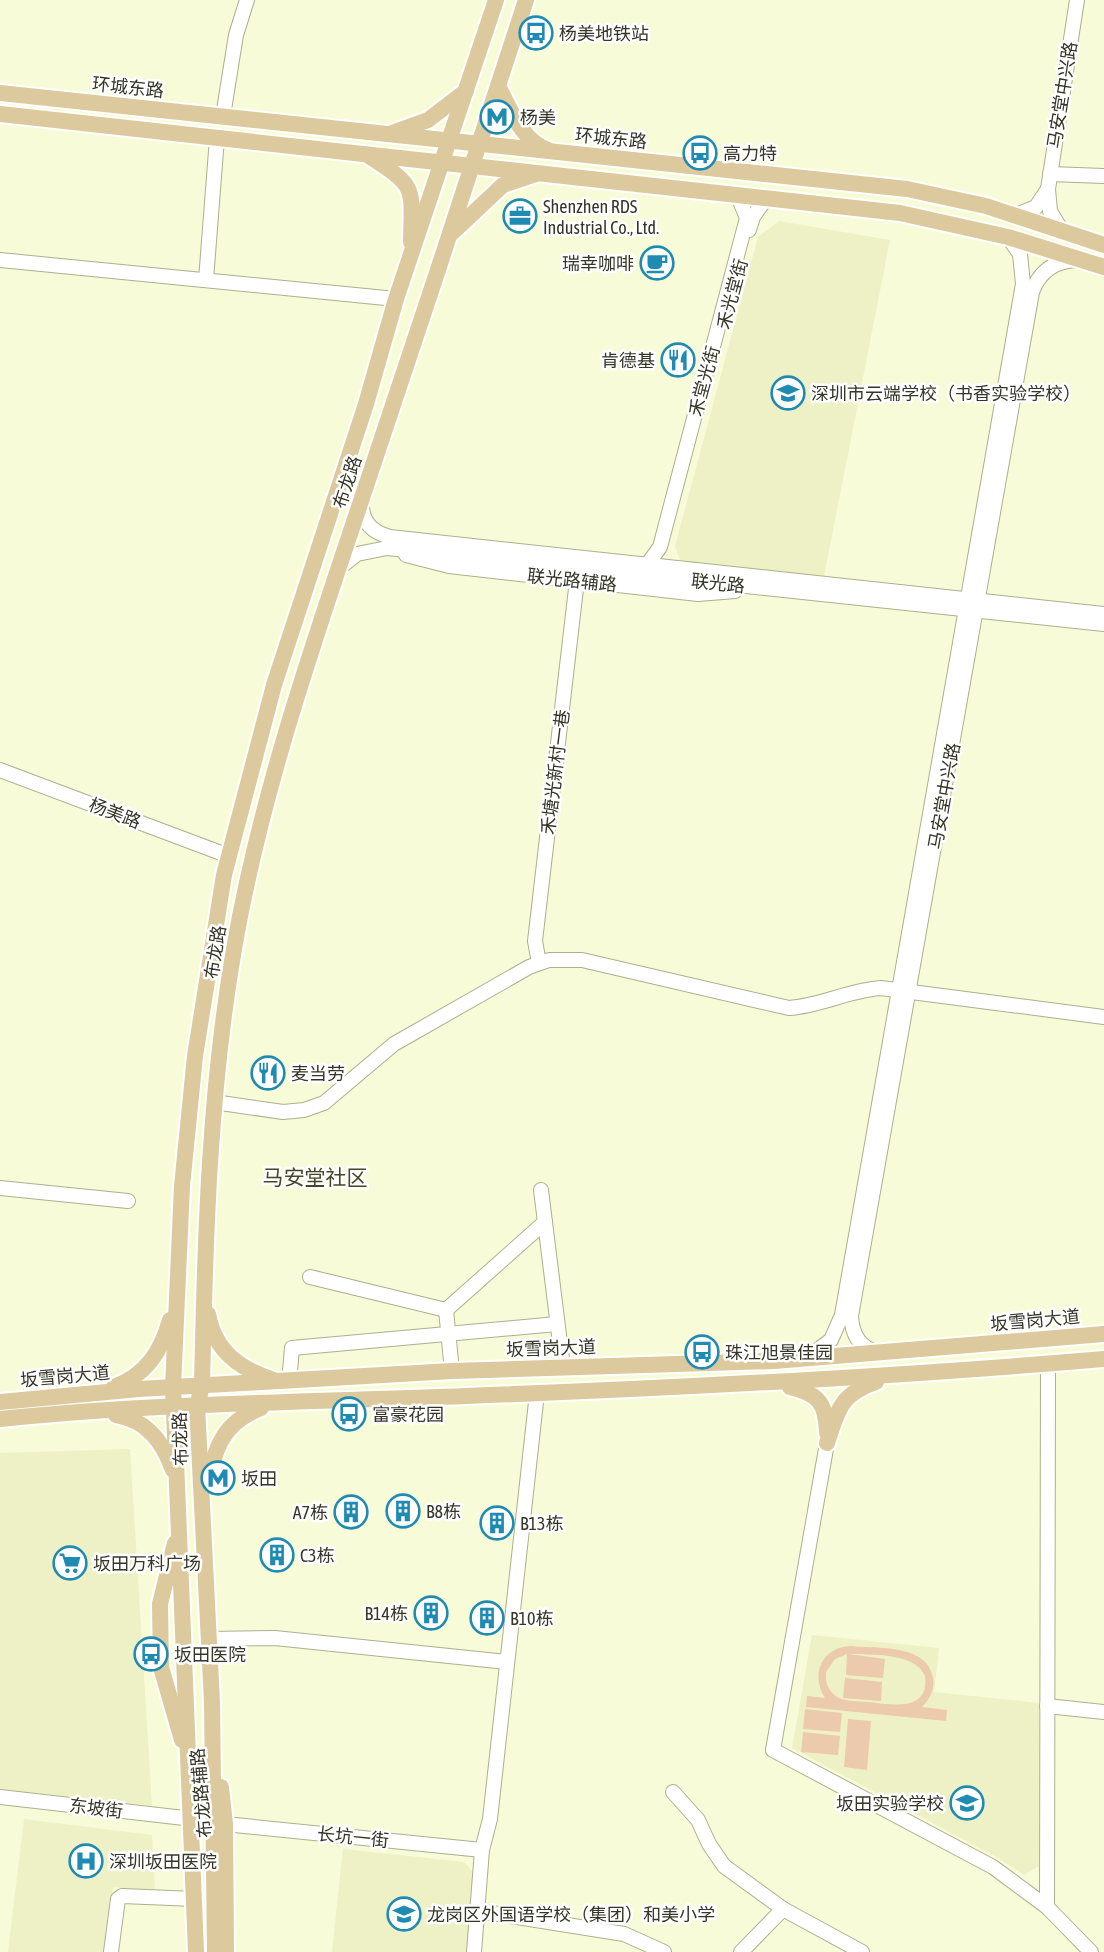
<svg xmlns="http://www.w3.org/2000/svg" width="1104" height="1952" font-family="'Asap Condensed','Noto Sans SC',sans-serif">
<rect width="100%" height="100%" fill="#f8fbd7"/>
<g fill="#eef0c5">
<path d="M779,221L890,240L824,576L681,563L675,546L758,237Z"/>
<path d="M130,1449L152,1806L0,1789V1453Z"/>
<path d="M812,1635L939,1648L934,1692L1039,1703V1866L1024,1875L998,1858L792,1748Z"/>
<path d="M24,1819L152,1835L155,1892L113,1887L105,1952H8Z"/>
<path d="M343,1849L464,1862L476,1876L468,1952H332Z"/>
</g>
<g fill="#eccaad" fill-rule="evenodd">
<path d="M851,1646C877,1649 927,1643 933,1678C935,1689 930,1699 922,1707L947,1710L946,1721L806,1707L807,1696L825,1698C810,1674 822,1647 851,1646ZM847,1654L846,1675L883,1678L885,1659L849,1654C871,1655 915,1652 925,1676C930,1712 891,1705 869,1702C859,1701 845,1702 837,1697C828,1691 825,1682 826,1672L835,1659Z"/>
<path d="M845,1678L882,1682L881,1701L843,1698Z"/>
<path d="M805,1709L842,1713L840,1732L803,1729Z"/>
<path d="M848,1719L871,1721L867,1770L844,1767Z"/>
<path d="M803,1732L840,1736L838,1755L801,1752Z"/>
</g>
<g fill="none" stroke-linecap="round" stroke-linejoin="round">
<g stroke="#adaf8e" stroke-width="16">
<g id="minor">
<path d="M223,116L236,35L247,0"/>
<path d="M1050,174L1104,176"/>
<path d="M1014,216L1036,207L1048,189"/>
<path d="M749,230L753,217L767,197"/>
<path d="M1062,231L1050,211L1048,189L1077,0"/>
<path d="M0,260L396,299"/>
<path d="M206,280L217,138"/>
<path d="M362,501C361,521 371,532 390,537L1104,614"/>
<path d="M406,555L449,566L698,594L735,591"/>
<path d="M647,565L660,547L747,218L737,194"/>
<path d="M338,569L357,554L387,548L1104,624"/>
<path d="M0,770L229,856"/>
<path d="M539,963L535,941L577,580"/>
<path d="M214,1102L283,1112L304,1110L324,1103L394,1044L529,967L549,960H582L789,1008C821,1006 849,990 881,988L1104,1017"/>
<path d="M0,1188L128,1201"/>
<path d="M541,1190L563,1367"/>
<path d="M310,1277L446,1310L545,1222"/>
<path d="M446,1310L452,1371"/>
<path d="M877,1352C859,1348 852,1333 851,1316L1032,292C1040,270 1056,260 1079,260"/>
<path d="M807,1358L831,1340L842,1315L1023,284L1020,254L1008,237"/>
<path d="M289,1382L292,1348L557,1324"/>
<path d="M827,1443L773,1750L993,1867L1047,1907L1091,1952"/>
<path d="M209,1639L275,1638L507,1662"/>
<path d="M1047,1706L1104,1712"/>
<path d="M673,1792L698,1820L709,1844L724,1866L783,1909L862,1952"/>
<path d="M0,1797L193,1819"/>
<path d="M225,1824L482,1850"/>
<path d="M1047,1907L1048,1364"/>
<path d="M479,1911L624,1934L664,1952"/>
<path d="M111,1952L118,1899L122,1896L195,1899"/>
<path d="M474,1952L482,1850L490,1819L537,1393"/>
<path d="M741,1952L783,1909"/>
</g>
</g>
<g stroke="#fff" stroke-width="20">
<g id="major">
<path d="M498,86C511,110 521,140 548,150"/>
<path d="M0,93L907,189L986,206L1104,245"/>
<path d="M0,114L900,213L1008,237L1104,267"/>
<path d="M392,133L428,120L466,91"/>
<path d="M369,156C417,187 412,186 411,242"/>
<path d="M453,232L503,185L536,174"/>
<path d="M208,1314C215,1352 240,1369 274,1380"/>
<path d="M114,1387C146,1375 161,1352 170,1320"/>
<path d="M790,1387C819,1394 826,1403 827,1433"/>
<path d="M0,1402L139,1389L452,1371L774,1361L1104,1334"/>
<path d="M116,1415C147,1420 163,1442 173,1470"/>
<path d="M0,1419C155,1403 311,1402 466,1396C679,1388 892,1377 1104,1359"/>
<path d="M827,1443C838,1410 840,1394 876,1382"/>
<path d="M207,1485C216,1447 222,1423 261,1408"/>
<path d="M175,1543L160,1604L161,1667L182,1740"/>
<path d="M221,1787L225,1824L226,1952"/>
<path d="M196,1952L173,1387L182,1186L195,1056L224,875L274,685L366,404L396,299L496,0"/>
<path d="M215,1952L212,1702L197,1406L202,1386C205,1240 209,1093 234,949C261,792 314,642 364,492C419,328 473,165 526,0"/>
</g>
</g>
<use href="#minor" stroke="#fff" stroke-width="14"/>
<use href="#major" stroke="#dcc99d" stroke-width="16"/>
</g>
<defs>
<g id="bus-ring" transform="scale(1.725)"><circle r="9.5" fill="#fff" stroke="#208bb2" stroke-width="1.5"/><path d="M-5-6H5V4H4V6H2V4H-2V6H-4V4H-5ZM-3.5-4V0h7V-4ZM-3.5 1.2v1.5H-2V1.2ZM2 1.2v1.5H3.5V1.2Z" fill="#208bb2"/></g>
<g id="metro-ring" transform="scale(1.725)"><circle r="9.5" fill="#fff" stroke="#208bb2" stroke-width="1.5"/><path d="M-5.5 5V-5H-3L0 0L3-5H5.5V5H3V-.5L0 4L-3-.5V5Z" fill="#208bb2"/></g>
<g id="office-ring" transform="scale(1.725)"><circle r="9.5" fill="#fff" stroke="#208bb2" stroke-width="1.5"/><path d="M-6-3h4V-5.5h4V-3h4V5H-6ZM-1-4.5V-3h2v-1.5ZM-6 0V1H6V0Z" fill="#208bb2"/></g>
<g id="cafe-ring" transform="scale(1.725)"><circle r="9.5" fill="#fff" stroke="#208bb2" stroke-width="1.5"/><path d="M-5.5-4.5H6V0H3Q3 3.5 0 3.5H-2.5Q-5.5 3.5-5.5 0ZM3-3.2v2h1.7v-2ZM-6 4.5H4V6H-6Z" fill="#208bb2"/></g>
<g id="restaurant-ring" transform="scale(1.725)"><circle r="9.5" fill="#fff" stroke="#208bb2" stroke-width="1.5"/><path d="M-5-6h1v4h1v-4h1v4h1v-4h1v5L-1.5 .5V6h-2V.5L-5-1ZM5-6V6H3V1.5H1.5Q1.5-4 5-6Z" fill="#208bb2"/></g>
<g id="school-ring" transform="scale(1.725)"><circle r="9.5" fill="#fff" stroke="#208bb2" stroke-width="1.5"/><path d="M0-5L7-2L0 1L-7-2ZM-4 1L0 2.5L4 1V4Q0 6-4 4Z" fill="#208bb2"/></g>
<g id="building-ring" transform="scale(1.725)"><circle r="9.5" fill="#fff" stroke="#208bb2" stroke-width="1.5"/><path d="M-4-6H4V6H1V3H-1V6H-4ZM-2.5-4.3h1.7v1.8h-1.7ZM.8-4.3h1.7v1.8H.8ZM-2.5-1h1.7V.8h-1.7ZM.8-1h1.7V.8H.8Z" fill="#208bb2"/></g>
<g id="supermarket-ring" transform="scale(1.725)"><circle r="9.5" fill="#fff" stroke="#208bb2" stroke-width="1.5"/><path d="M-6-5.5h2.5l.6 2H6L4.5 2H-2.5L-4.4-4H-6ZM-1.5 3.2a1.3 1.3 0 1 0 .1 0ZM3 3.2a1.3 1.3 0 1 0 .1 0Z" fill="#208bb2"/></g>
<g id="hospital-ring" transform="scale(1.725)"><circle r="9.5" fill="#fff" stroke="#208bb2" stroke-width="1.5"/><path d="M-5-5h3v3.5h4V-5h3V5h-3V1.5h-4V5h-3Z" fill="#208bb2"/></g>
</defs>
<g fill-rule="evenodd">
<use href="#bus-ring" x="536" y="33"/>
<use href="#metro-ring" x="497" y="117"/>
<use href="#bus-ring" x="700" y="153"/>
<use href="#office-ring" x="520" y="216"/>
<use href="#cafe-ring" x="657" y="263"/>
<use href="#restaurant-ring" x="678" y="360"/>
<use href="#school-ring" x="788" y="393"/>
<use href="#restaurant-ring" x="268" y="1073"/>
<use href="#bus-ring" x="702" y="1352"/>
<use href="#bus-ring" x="349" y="1414"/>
<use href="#metro-ring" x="218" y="1478"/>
<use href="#building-ring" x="403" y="1511"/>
<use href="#building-ring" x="351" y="1512"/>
<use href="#building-ring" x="497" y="1523"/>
<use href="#building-ring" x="277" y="1555"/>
<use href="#supermarket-ring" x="70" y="1563"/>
<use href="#building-ring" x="431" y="1613"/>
<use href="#building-ring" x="487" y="1618"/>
<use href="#bus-ring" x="151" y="1654"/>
<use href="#school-ring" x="967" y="1803"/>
<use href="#hospital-ring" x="86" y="1861"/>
<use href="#school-ring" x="404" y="1914"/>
</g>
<g text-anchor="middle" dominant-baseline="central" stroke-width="5" stroke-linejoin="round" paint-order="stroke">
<g font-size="18" fill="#353628" stroke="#fff" text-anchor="start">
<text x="559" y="33">杨美地铁站</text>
<text x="520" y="117">杨美</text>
<text x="723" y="153">高力特</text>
<text x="543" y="206">Shenzhen RDS<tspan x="543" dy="21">Industrial Co., Ltd.</tspan></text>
<text x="634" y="263" text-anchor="end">瑞幸咖啡</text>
<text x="655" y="360" text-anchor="end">肯德基</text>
<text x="811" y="393">深圳市云端学校（书香实验学校）</text>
<text x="291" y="1073">麦当劳</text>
<text x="725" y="1352">珠江旭景佳园</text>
<text x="372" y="1414">富豪花园</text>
<text x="241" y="1478">坂田</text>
<text x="426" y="1511">B8栋</text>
<text x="328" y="1512" text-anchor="end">A7栋</text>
<text x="520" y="1523">B13栋</text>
<text x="300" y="1555">C3栋</text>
<text x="93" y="1563">坂田万科广场</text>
<text x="408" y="1613" text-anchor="end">B14栋</text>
<text x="510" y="1618">B10栋</text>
<text x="174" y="1654">坂田医院</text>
<text x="944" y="1803" text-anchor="end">坂田实验学校</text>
<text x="109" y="1861">深圳坂田医院</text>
<text x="427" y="1914">龙岗区外国语学校（集团）和美小学</text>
</g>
<g font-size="18" fill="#353628" stroke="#fff">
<text transform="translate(128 87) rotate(6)">环城东路</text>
<text transform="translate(1062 95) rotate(-81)">马安堂中兴路</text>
<text transform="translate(611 138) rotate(6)">环城东路</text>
<text transform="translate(732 294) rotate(-75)">禾光堂街</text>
<text transform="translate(704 381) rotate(-75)">禾堂光街</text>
<text transform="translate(347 482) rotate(-72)">布龙路</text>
<text transform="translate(572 580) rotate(6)">联光路辅路</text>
<text transform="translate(718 583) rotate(6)">联光路</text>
<text transform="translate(555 772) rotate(-83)">禾塘光新村一巷</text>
<text transform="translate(944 796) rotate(-80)">马安堂中兴路</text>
<text transform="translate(115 813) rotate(21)">杨美路</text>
<text transform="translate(215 952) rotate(-81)">布龙路</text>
<text transform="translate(1035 1320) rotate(-5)">坂雪岗大道</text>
<text transform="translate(551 1348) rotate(-2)">坂雪岗大道</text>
<text transform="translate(65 1376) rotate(-5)">坂雪岗大道</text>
<text transform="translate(180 1439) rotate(-92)">布龙路</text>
<text transform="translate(201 1793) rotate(-95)">布龙路辅路</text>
<text transform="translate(96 1808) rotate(7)">东坡街</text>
<text transform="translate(353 1837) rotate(6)">长坑一街</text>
</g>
<g font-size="21" fill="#444628" stroke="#fff">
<text x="315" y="1177">马安堂社区</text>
</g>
</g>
</svg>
